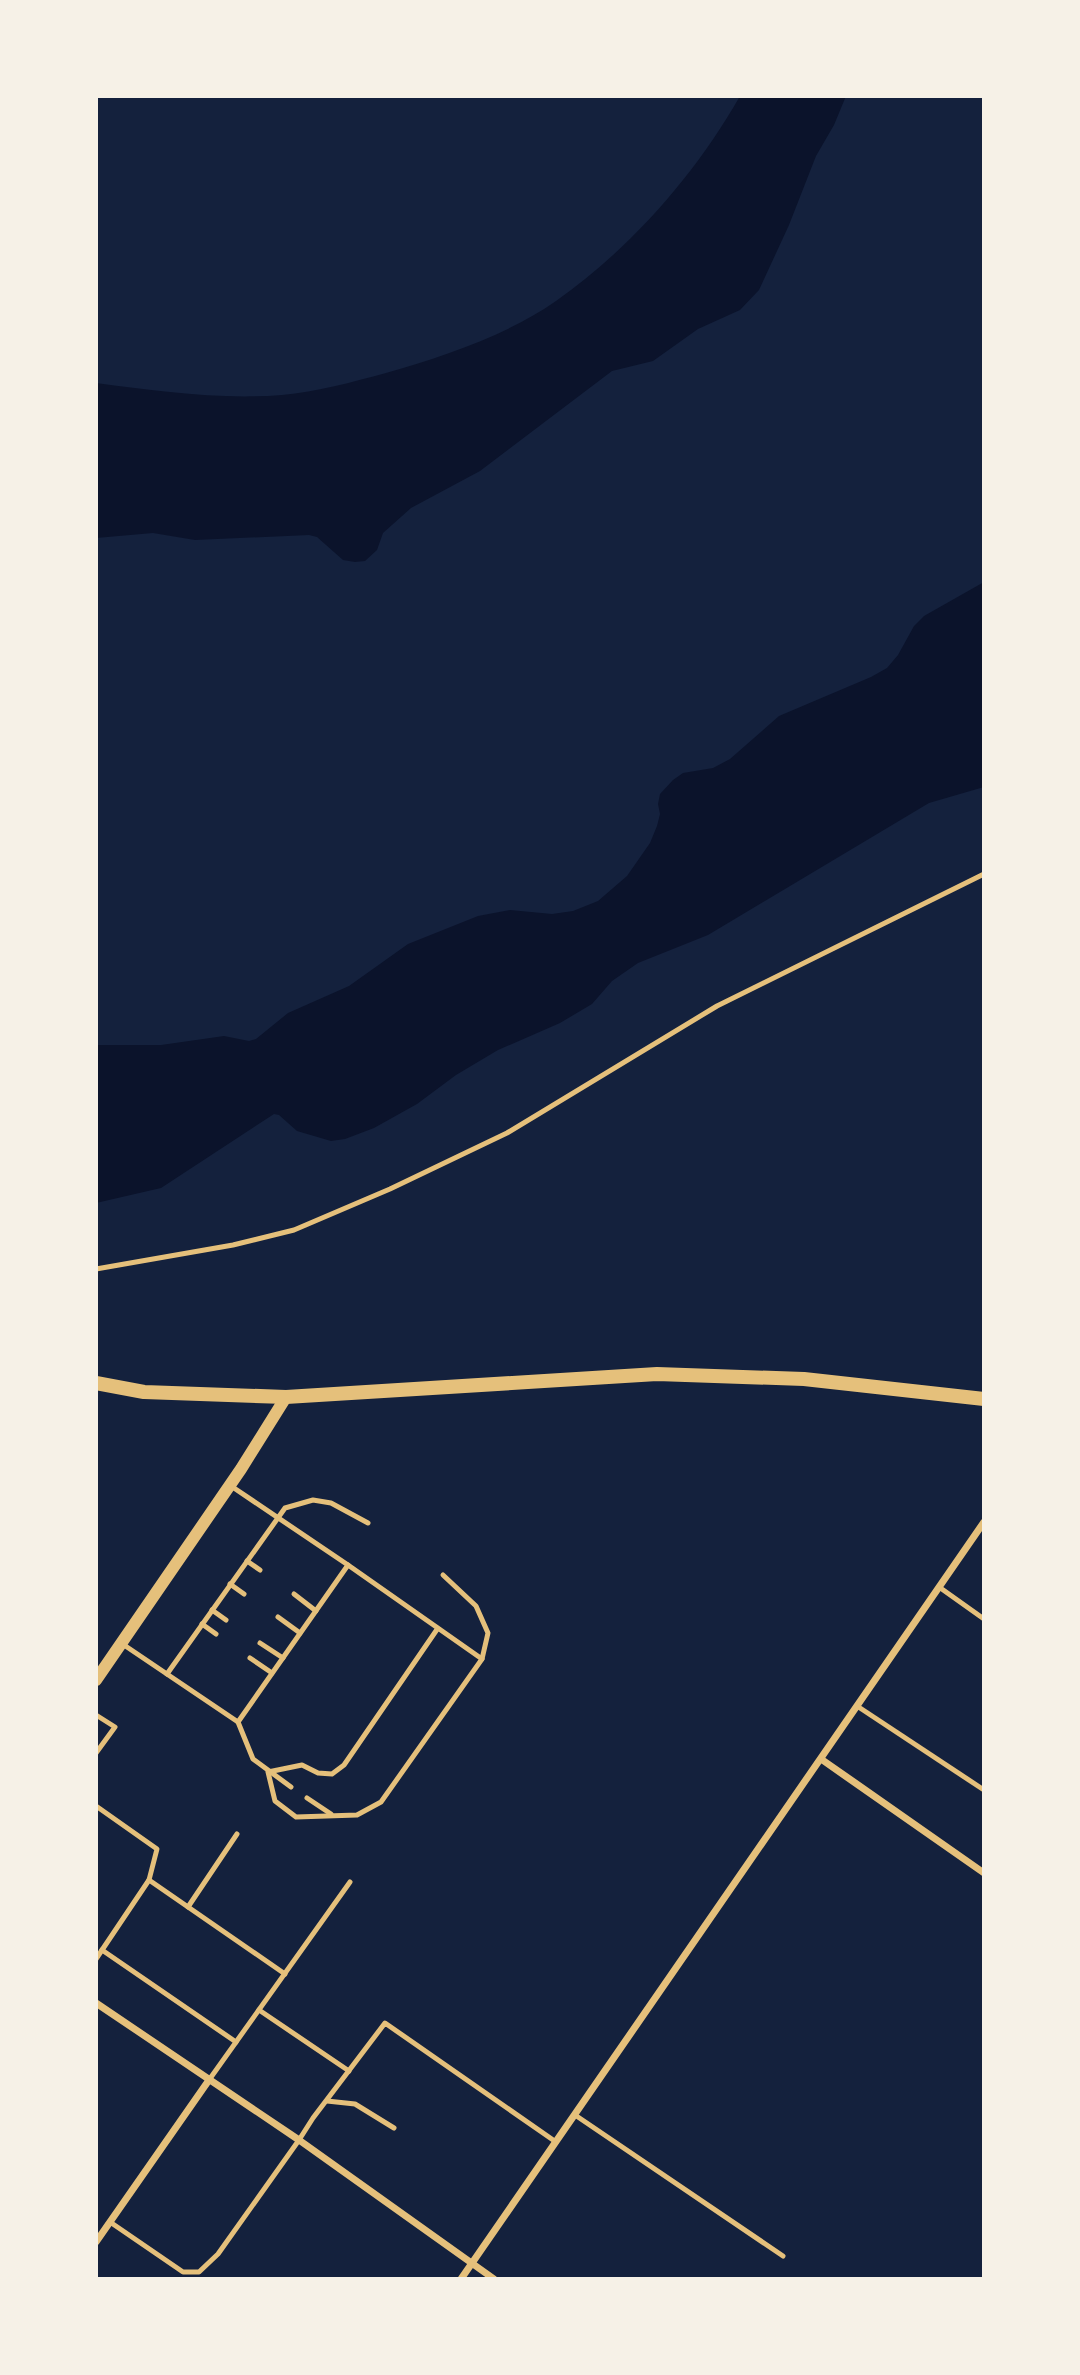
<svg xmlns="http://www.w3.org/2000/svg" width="1080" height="2375" font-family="'Roboto Serif',serif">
<rect width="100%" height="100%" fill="#14213d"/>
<g fill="#0b132b">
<path d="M740,96H846L834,125L816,156L789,225L759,290L740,310L698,329L653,361L612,371L480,471L411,508L383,533L377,550L365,561L355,562L343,560L317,537L309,535L195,540L153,533L96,538V383C157,391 220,400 282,395C317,392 352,382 386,373C444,356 506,336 556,301C631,248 695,175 740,96Z"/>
<path d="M984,582V787L929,803L708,935L638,963L612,981L592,1004L560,1023L498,1050L456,1075L417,1104L374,1128L345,1139L331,1141L297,1131L279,1115L274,1114L161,1188L96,1203V1045H161L224,1036L249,1041L256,1039L288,1013L349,986L408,944L478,916L510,910L552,914L573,911L598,901L627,876L650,843L657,826L660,814L658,804L660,794L673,780L683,773L713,768L730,759L779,716L871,677L887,668L898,655L914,626L924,616Z"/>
</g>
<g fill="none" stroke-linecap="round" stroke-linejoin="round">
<g stroke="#e5c07b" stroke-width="5">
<path d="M96,1269L233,1245L294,1230L390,1189L507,1133L717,1006L984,874"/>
<path d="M247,1561L260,1570"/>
<path d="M348,1565L482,1659L381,1802L357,1815L296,1817L275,1801L268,1772L302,1765L318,1773L332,1774L344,1765L438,1628"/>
<path d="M443,1575L476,1606L488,1633L482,1659"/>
<path d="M230,1584L244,1594"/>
<path d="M939,1587L984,1619"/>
<path d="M294,1594L316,1611"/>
<path d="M212,1610L226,1620"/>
<path d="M278,1617L300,1633"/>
<path d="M202,1624L216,1634"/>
<path d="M121,1643L238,1722L348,1565L231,1486"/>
<path d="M260,1643L283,1658"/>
<path d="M250,1658L272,1673"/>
<path d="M167,1674L285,1508L313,1500L331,1503L368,1523"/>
<path d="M857,1706L984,1790"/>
<path d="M96,1715L115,1727L96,1753"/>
<path d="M238,1722L253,1759L291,1787"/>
<path d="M307,1798L331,1814"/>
<path d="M96,1806L157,1849L149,1880L96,1959"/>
<path d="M149,1880L285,1974"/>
<path d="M188,1907L237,1834"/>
<path d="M102,1950L236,2042"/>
<path d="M259,2010L349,2071"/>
<path d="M209,2080L350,1882"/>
<path d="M327,2101L355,2104L394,2128"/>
<path d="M575,2115L783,2256"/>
<path d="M110,2222L183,2272H199L218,2254L299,2140L313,2118L385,2023L556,2142"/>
</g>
<g stroke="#e5c07b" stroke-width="7">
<path d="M821,1759L984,1873"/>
<path d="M96,2003L299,2140L494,2279"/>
<path d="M96,2242L209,2080"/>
<path d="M461,2279L984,1522"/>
</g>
<path stroke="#e5c07b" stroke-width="12" d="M96,1680L241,1469L286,1397"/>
<path stroke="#e5c07b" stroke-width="14" d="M96,1383L144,1392L286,1397L657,1374L804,1379L984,1399"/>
</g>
<rect width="1080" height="2375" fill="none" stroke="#f6f1e7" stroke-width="196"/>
</svg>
